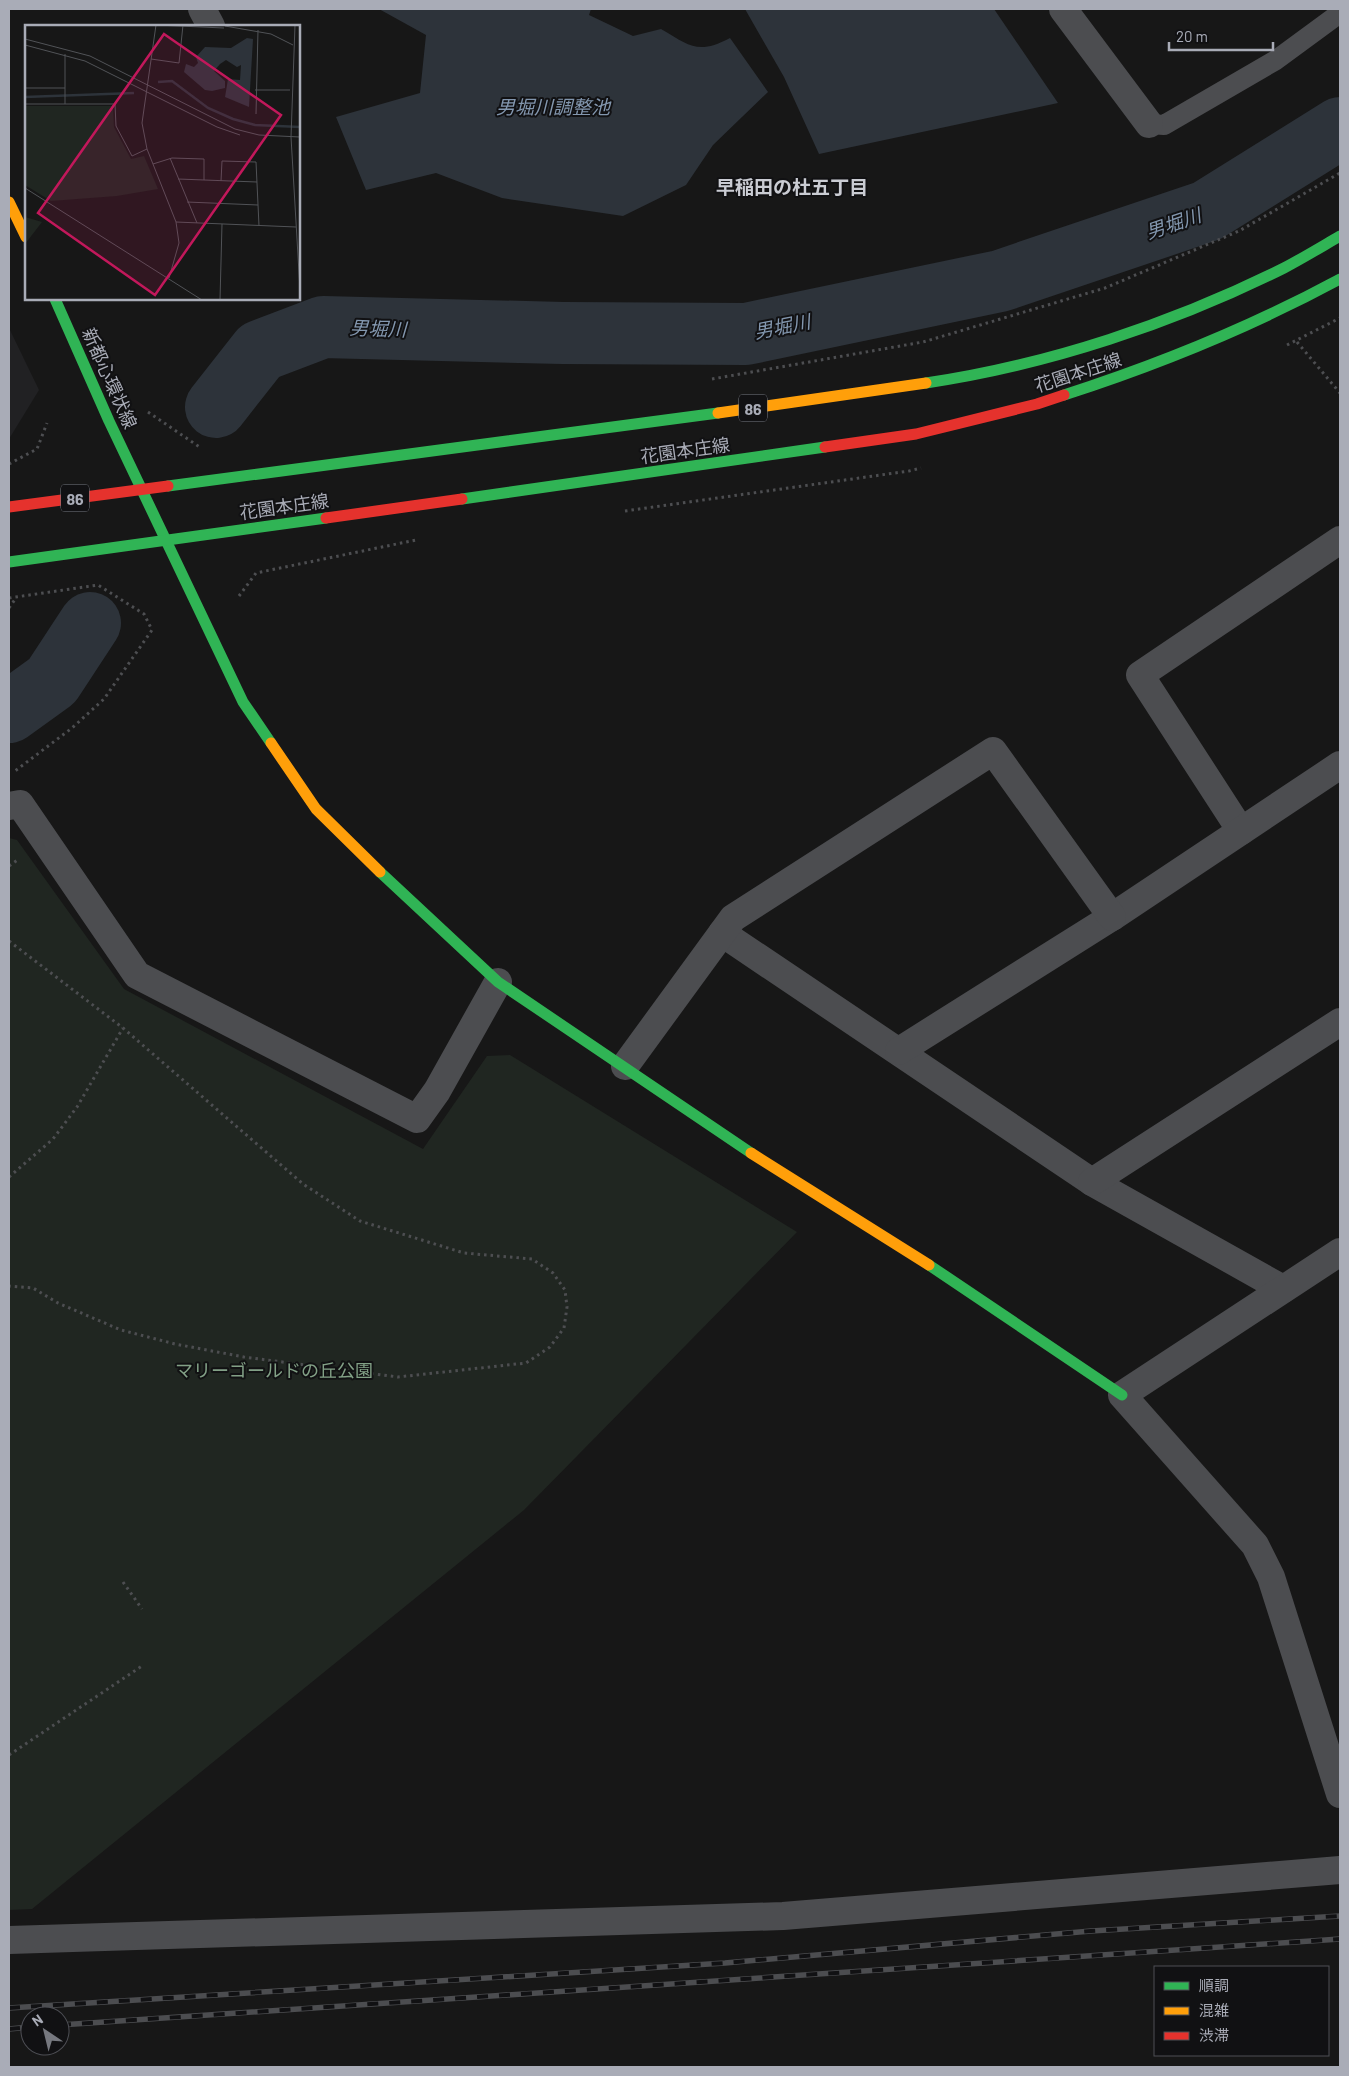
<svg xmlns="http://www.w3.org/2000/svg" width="1349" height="2076" font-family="Barlow,'Noto Sans JP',sans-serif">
<rect width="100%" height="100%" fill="#171717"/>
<path fill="#212123" d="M9,328L39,390L9,439Z"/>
<path fill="#202621" d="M9,838L17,840L124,989L423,1149L487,1056L510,1055L797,1232L524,1510L32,1909L9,1910Z"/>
<g fill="#2d333a">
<path d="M379,9H591L589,15L633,36L661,29C690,46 698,55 730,38L768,92L713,145L686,185L623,216L502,198L436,173L366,190L336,117L420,93L426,35Z"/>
<path d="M745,9H994L1058,103L819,154L784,77Z"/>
</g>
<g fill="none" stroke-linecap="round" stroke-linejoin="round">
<g stroke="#2d333a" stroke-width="62">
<path d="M216,407L260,351L323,327L563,333L746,334L1000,281L1207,211L1340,128"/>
<path d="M9,712L52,681L90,623"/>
</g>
<g stroke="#4d4e51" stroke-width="3" stroke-dasharray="2.5 4" stroke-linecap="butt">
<path d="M1297,342L1340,393"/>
<path d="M1287,345L1340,318"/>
<path d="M712,379L923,342L1105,288L1239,231L1340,173"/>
<path d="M148,412L201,448"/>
<path d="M9,464L37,449L47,423"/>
<path d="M625,511L909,471L921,468"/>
<path d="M239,596L256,573L416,540"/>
<path d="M9,598L98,585L144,614L152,630L104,699L72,728L15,771"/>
<path d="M9,608L16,598"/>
<path d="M9,866L19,859"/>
<path d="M9,941L123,1028L303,1184L360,1221L464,1253L532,1259L553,1273L565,1290L567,1307L564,1328L550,1347L526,1363L398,1377L244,1357L175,1344L121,1330L58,1303L33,1288L9,1286"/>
<path d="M9,1177L53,1139L77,1107L123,1028"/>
<path d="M123,1582L142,1609"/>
<path d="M9,1755L142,1666"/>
</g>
<path stroke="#4c4d50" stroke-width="20" d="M1149,124L1164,125L1276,60L1340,13"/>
<g stroke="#4c4d50" stroke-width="28">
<path d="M202,9L211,26"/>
<path d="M1063,9L1149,124"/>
<path d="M9,806L20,804L137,975L417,1119L437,1091L498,982"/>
<path d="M1241,831L1140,675L1340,540"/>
<path d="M722,933L1092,1182L1283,1289"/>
<path d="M899,1051L1112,917L1340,765"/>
<path d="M625,1066L733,918L993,751L1112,917"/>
<path d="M1092,1182L1340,1022"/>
<path d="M1340,1252L1122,1395L1255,1545L1271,1577L1340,1794"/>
<path d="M9,1940L783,1916L1340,1870"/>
</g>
<g stroke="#30b455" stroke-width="11">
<path d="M55,299L109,421L243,702L271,743"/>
<path d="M926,383C1048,365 1174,323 1284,268C1303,258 1321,247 1340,236"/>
<path d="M1064,395C1160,364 1251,327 1340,279"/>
<path d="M168,486L718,413"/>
<path d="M462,499L825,447"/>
<path d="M9,562L326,518"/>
<path d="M380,872L498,982L751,1153"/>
<path d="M929,1265L1122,1395"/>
</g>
<g stroke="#ff9f0a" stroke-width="11">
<path d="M9,202L26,237"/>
<path d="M718,413L926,383"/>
<path d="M271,743L316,809L380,872"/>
<path d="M751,1153L929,1265"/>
</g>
<g stroke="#e5322d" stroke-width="11">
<path d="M825,447L916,434L1037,404L1064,395"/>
<path d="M9,507L168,486"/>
<path d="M326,518L462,499"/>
</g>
<g stroke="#4c4d50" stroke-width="5.5">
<g id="rail">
<path d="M9,2008L725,1963L1091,1931L1340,1916"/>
<path d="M60,2025L1340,1939"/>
<path d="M9,2029L30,2027"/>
</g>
</g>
<use href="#rail" stroke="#111113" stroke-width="4" stroke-dasharray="11" stroke-linecap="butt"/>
</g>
<g text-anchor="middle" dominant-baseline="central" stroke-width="4" stroke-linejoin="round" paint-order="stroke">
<g fill="#111113" stroke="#7b7e86" stroke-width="1">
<rect x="739" y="394.5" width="28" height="27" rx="4"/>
<rect x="61" y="484.5" width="28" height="27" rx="4"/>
</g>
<g font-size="16" font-weight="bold" fill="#a9acb7">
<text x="753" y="408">86</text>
<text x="75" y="498">86</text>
</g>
<g font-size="18" fill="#a9acb7" stroke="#111113">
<text transform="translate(1078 372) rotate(-18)">花園本庄線</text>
<text transform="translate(110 378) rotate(66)">新都心環状線</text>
<text transform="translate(685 450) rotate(-8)">花園本庄線</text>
<text transform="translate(284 506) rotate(-8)">花園本庄線</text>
</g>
<g font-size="18" fill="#82a086" stroke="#111113">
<text x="274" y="1370">マリーゴールドの丘公園</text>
</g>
<g font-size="19" font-style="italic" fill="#8397af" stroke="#111113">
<text x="553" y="106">男堀川調整池</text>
<text transform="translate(1173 223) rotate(-19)">男堀川</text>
<text transform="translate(782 326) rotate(-11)">男堀川</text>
<text transform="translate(378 328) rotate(2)">男堀川</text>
</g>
<g font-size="19" font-weight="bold" fill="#caccd3" stroke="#111113">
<text x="792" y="186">早稲田の杜五丁目</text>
</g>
</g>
<g transform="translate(25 25)">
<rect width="275" height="275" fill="#171717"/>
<path d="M0,81H88L89,102L106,134L119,131L133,164L92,171L26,176L0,160ZM0,192L17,197L0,219Z" fill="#202621"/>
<path d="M222,13L228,14L224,82L200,72L203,54L215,55L216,40L212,42L201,35L195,39L189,46L200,56V63L187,66L180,65L159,47L161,39L169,42L173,38L171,32L180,22L206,23Z" fill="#2d333a"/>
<path fill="none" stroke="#2d333a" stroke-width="2.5" d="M133,57L147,56L183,83L208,94L230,100L275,102M0,72L109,68"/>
<path fill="none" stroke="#515357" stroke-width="1" d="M270,0L266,112L275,265M200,1L246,9L268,20M0,14L65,31L210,104L234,110L275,112M0,20L60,36L192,102L215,110M40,29V79M126,34L154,38L158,0M0,63H40M230,65H265M0,79H90L91,101L107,131L122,124M231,89L233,5M145,133L172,198M128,139L147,133L179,134V155M153,154L232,157M196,156L197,136L231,137L234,201M0,163L177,275M162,177L233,180M151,197L271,202M144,253L154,218L151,197L122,124L117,98L131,0L199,3M195,275L197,199"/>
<path fill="#c2185b" fill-opacity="0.15" stroke="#c2185b" stroke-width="2.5" d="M139,9L256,90L130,270L13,188Z"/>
<rect width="275" height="275" fill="none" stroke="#a9acb7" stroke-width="2.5"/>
</g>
<rect width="1349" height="2076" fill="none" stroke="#a9acb7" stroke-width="20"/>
<rect x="1154" y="1966" width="175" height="90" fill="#111113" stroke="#4e4f55"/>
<rect x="1164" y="1982" width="25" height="8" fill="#30b455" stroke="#4e4f55"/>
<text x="1199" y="1991" font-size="15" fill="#a9acb7">順調</text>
<rect x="1164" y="2007" width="25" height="8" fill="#ff9f0a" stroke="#4e4f55"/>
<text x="1199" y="2016" font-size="15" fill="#a9acb7">混雑</text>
<rect x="1164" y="2032" width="25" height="8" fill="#e5322d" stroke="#4e4f55"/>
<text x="1199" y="2041" font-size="15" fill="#a9acb7">渋滞</text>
<g transform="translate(45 2031) rotate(325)"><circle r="24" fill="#111113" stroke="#4e4f55"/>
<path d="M0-4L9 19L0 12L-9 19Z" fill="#76787f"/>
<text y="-8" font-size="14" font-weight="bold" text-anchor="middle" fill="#a9acb7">N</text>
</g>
<path d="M1169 42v8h104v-8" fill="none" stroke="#a9acb7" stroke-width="2.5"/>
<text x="1176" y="42" font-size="15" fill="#a9acb7" stroke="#111113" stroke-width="4" paint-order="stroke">20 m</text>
</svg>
